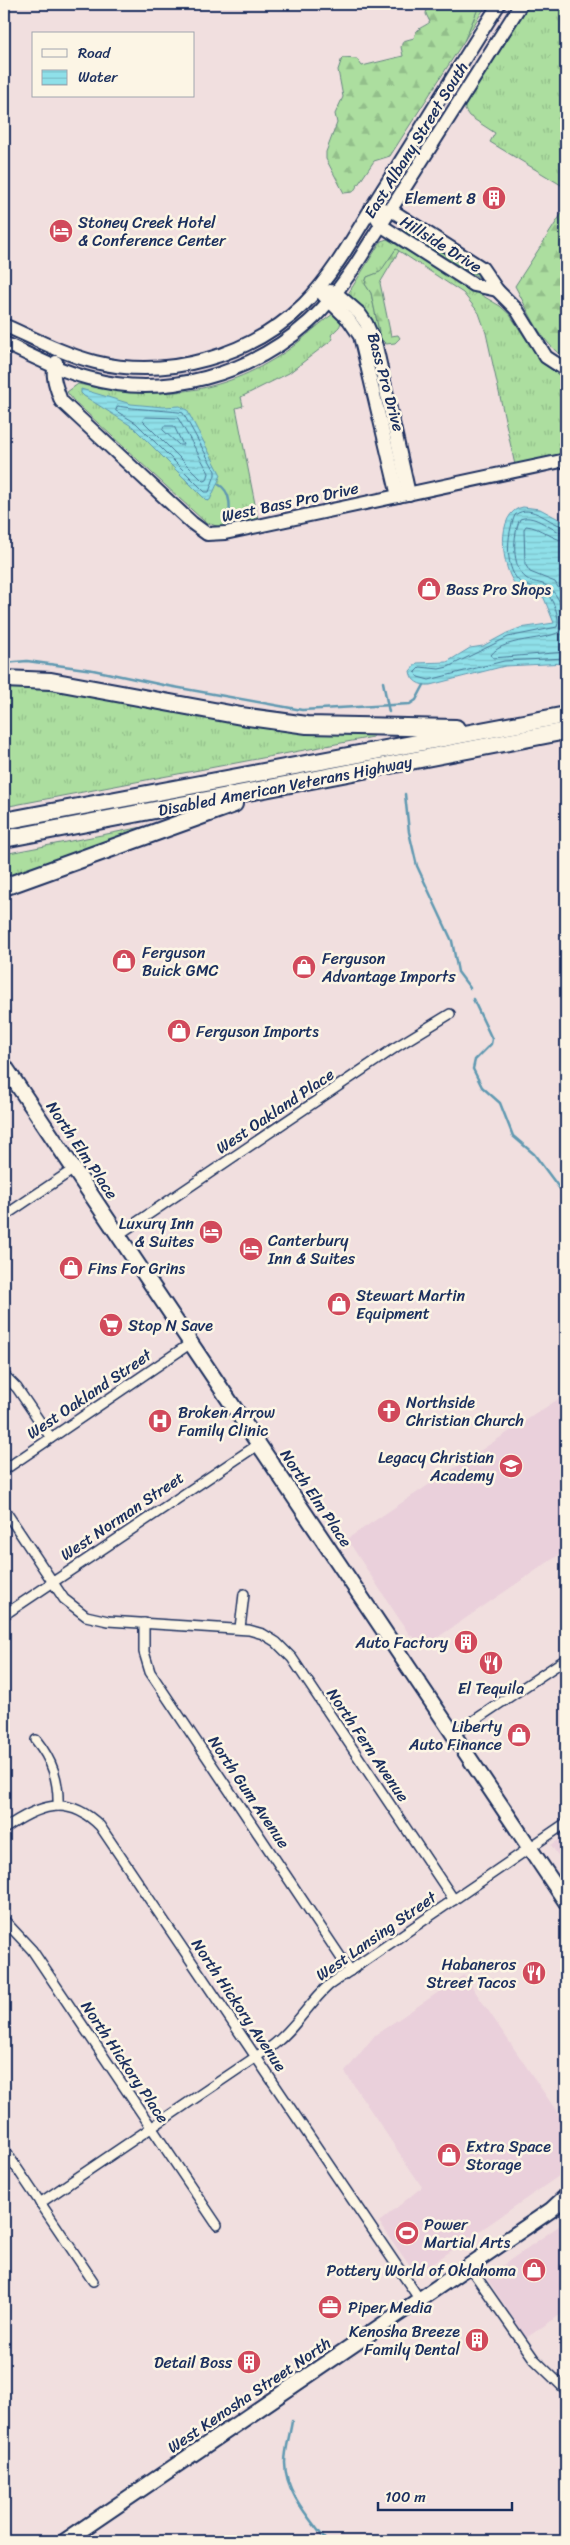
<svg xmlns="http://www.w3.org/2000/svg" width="570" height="2545" font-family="Sriracha,sans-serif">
<defs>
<pattern id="grass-tufts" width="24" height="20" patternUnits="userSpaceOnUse" patternTransform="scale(1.25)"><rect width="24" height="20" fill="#acde9f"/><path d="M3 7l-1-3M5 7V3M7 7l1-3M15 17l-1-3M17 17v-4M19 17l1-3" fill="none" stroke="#93bf8b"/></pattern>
<pattern id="forest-firs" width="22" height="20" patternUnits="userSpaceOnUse" patternTransform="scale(1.25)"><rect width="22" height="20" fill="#acde9f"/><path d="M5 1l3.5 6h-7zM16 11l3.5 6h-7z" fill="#93bf8b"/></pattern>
<pattern id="water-rules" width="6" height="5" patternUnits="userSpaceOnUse" patternTransform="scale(1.25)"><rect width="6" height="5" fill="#8fe0e9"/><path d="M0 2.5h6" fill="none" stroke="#7bc0ca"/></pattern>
</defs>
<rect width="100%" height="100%" fill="#f1dfdf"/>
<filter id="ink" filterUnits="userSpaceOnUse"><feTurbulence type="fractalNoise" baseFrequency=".02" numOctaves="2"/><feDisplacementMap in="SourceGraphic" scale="10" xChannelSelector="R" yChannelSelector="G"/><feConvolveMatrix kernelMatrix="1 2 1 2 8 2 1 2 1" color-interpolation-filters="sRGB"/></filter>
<g filter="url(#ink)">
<g fill="#ead0db">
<path d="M566,1394V1550L425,1646L409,1634L347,1539Z"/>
<path d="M566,1835V1867L551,1845Z"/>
<path d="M464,1975L566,2125V2171L416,2275L379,2222L422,2187L345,2072L375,2035Z"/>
<path d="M566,2221V2311L526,2338L486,2277Z"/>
</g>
<g fill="url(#grass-tufts)" stroke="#64867e">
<path d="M480,4H487L464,41Z"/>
<path d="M530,4H566V188L490,142L495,133L469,116L465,110V106Z"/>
<path d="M404,228L479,274L483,280L404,233Z"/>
<path d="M387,239L500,306L510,315L541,362L566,380V453L515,465L486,333L479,313L463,293L396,249L381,272L367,277L365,284L371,293L379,331L378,336L348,294L381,241Z"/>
<path d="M333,314L340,317C343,327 337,328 331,335L333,339L289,373L241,397L243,406L236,408L258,519L219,527L205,522L73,400L67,392L78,384C152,399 213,398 279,356C299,344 314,327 333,314Z"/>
<path d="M4,687L63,691L283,728L374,733L373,737L4,807Z"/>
<path d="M158,824L4,882V854Z"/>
</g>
<g fill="url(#forest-firs)" stroke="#64867e">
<path d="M425,4H480L464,41L390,156L374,161L353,192L344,193L326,159V152L337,123L335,114L343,97L338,70L342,58L357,59L362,66L403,56L401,47L403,41L414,38C416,27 423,28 430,22L426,14L427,7Z"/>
<path d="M566,207V359C541,343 529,312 515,286Z"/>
<path d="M396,249L399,251L380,283L391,336L398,335L400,338L395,343L386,344L378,336L379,331L371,293L365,284L367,277L380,272Z"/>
</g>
<g fill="url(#water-rules)" stroke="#6199b1">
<path d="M81,389L131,404L163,407L180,406L187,410L221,475L210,500L207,501L133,427L84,396L81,393Z"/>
<path d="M523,507L540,509L566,523V663L505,666L430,685C420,686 411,681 410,671L417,663L447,662L470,648L483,646L507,633L520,628L554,623L544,598C537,591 524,593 516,585C501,569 495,511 523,507Z"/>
</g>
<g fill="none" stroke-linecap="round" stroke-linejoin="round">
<g stroke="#497696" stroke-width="1">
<path d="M118,406C130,409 180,411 183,413L215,471V475L209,492H205L136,423L116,411Z"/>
<path d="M145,417L178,418L209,473L207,480L203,481L143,421Z"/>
<path d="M164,426H174L183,445H179L163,430Z"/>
<path d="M566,527C550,525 532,502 515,515C507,533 503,572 523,584C530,588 539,587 545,592C553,598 561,619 557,627L508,637L448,667L439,669L420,667L415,672L418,677L429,680L504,661L566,658"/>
<path d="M566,533C550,532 537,513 520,519C513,534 511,567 526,578C532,583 541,582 547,586C557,592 569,617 564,627C558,642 505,635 491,655L493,658L566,652"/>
<path d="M566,541C552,540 541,527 526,526L524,529L525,564L530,572L555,582L566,601"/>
</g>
<g stroke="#6199b1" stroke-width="2.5">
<path d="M218,484C233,492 230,511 228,526"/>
<path d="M4,663L27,661L93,670L163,685L302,710L410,704L416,700L424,685"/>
<path d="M383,682L389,712"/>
<path d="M405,794L409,832L417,866L452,941L458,972L470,988"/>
<path d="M473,999L492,1039L491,1044L475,1060L473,1069L482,1087L500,1103L513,1136L534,1154L566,1197"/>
<path d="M292,2421C290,2435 285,2449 285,2463C285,2492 310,2519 326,2541"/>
</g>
<g stroke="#1b2f5e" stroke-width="12">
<g id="street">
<path d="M4,1216L74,1169"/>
<path d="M118,1235L396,1047L450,1014"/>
<path d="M4,1375L17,1388L51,1438"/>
<path d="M4,1470L191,1343"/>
<path d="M4,1509L64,1599L86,1616L108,1621L249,1630L263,1634L276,1642L292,1658L454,1900"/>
<path d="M4,1615L259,1444"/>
<path d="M144,1623V1652L150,1672L350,1971"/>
<path d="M240,1628L244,1594"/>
<path d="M454,1734L566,1659"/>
<path d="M36,1740C52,1760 59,1780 58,1806"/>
<path d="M4,1829C37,1806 67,1793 100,1826L420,2300"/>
<path d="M4,1920L32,1950L217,2225"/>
<path d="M4,2149L93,2281"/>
<path d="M40,2203L272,2046C295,2029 308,2004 329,1985L566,1823"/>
<path d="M469,2266L534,2359L566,2390"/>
</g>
</g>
<g stroke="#1b2f5e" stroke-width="16">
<g id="secondary">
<path d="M371,208L382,226L474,285L497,290L517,310L546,357L566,370"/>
<path d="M383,209L391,210L482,268L497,290"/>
<path d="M330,291L336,293L359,313L366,323L376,346L409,494"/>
<path d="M323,295L349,320L360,336L398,496"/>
<path d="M4,325C33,338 63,354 95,362C167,380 251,356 304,304C338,270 361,223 387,183C425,123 461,63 499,4"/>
<path d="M4,343C32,356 58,370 88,378C165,400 251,374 309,322C327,306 341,286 355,266L521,4"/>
<path d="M56,362C50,374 57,389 61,401L192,523L207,534L225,533L566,460"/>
</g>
</g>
<g stroke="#1b2f5e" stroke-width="18">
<g id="primary">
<path d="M4,1065L566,1902"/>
<path d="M65,2541L551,2210L566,2196"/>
</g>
</g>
<g stroke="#1b2f5e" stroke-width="20">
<g id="highway">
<path d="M4,679L51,681L241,716L307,725L456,728"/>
<path d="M4,821L566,715"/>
<path d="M4,839L566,731"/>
<path d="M4,887L234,804"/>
</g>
</g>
<use href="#street" stroke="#fcf5e5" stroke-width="9"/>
<use href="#secondary" stroke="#fcf5e5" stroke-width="12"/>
<use href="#primary" stroke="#fcf5e5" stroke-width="14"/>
<use href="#highway" stroke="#fcf5e5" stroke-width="16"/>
</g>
</g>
<defs>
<g id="building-disc" transform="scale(1.25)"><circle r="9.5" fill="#d1495b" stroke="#fcf5e5"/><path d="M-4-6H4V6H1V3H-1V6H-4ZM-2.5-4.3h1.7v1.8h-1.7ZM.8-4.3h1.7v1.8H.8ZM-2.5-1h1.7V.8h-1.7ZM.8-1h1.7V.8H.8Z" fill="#fff"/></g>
<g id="hotel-disc" transform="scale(1.25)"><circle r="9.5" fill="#d1495b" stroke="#fcf5e5"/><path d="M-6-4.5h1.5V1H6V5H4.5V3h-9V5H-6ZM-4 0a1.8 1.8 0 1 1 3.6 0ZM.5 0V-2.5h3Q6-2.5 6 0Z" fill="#fff"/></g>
<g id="shop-disc" transform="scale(1.25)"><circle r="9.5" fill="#d1495b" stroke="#fcf5e5"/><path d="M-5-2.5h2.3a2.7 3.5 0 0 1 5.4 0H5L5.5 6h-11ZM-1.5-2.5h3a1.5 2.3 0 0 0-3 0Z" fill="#fff"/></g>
<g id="supermarket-disc" transform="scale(1.25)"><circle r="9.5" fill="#d1495b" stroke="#fcf5e5"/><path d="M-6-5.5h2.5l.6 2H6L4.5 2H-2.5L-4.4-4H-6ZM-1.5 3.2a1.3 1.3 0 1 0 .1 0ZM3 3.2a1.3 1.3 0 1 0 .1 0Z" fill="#fff"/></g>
<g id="church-disc" transform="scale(1.25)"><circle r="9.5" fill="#d1495b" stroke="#fcf5e5"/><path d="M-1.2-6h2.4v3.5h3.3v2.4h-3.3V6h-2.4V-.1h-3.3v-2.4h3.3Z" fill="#fff"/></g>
<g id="hospital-disc" transform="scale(1.25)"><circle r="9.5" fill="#d1495b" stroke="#fcf5e5"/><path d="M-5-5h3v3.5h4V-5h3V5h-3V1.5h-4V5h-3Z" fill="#fff"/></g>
<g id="school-disc" transform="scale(1.25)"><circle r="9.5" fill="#d1495b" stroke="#fcf5e5"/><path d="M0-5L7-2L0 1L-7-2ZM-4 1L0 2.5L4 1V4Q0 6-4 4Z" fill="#fff"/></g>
<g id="restaurant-disc" transform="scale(1.25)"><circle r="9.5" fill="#d1495b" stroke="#fcf5e5"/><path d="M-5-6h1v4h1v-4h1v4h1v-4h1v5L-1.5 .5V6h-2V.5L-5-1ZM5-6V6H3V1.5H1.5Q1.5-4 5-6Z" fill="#fff"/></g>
<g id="stadium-disc" transform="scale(1.25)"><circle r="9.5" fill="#d1495b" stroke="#fcf5e5"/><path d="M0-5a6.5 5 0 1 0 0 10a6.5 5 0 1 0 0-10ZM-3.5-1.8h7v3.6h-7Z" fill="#fff"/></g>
<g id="office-disc" transform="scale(1.25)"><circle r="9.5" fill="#d1495b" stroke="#fcf5e5"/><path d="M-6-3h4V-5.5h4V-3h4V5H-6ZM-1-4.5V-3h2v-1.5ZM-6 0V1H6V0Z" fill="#fff"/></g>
</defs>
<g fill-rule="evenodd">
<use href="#building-disc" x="494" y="198"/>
<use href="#hotel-disc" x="61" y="231"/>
<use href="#shop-disc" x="429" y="589"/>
<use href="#shop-disc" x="124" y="961"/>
<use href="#shop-disc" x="304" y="967"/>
<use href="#shop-disc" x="179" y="1031"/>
<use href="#hotel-disc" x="211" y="1232"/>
<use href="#hotel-disc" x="251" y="1249"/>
<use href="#shop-disc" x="71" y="1268"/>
<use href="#shop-disc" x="339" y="1304"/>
<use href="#supermarket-disc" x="111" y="1325"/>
<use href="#church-disc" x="389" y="1411"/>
<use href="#hospital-disc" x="160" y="1421"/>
<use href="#school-disc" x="511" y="1466"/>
<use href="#building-disc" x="466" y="1642"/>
<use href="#restaurant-disc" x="491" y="1663"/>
<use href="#shop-disc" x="519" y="1735"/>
<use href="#restaurant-disc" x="534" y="1973"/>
<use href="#shop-disc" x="449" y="2155"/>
<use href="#stadium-disc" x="407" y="2233"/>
<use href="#shop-disc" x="534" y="2270"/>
<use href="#office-disc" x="330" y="2307"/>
<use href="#building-disc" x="477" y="2340"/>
<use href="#building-disc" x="249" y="2362"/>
</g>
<g text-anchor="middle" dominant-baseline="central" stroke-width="5" stroke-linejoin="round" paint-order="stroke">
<g font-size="16" fill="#1b2f5e" stroke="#fcf5e5">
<text transform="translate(416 140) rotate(-58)">East Albany Street South</text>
<text transform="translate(441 244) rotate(32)">Hillside Drive</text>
<text transform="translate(386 382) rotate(75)">Bass Pro Drive</text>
<text transform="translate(290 502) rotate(-12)">West Bass Pro Drive</text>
<text transform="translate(285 786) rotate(-11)">Disabled American Veterans Highway</text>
<text transform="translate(275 1111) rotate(-34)">West Oakland Place</text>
<text transform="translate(82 1150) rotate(56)">North Elm Place</text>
<text transform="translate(89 1394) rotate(-34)">West Oakland Street</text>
<text transform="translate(316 1498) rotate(56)">North Elm Place</text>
<text transform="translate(122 1516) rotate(-34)">West Norman Street</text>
<text transform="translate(368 1745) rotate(56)">North Fern Avenue</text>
<text transform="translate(249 1792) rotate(56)">North Gum Avenue</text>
<text transform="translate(376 1936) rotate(-35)">West Lansing Street</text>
<text transform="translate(239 2005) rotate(56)">North Hickory Avenue</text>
<text transform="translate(125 2062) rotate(56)">North Hickory Place</text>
<text transform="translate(249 2395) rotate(-34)">West Kenosha Street North</text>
</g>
<g font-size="16" fill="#1b2f5e" stroke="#fcf5e5" text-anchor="start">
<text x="476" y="198" text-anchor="end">Element 8</text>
<text x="78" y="222">Stoney Creek Hotel<tspan x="78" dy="18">&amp; Conference Center</tspan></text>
<text x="446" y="589">Bass Pro Shops</text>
<text x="142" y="952">Ferguson<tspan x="142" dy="18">Buick GMC</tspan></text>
<text x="322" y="958">Ferguson<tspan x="322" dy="18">Advantage Imports</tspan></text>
<text x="196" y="1031">Ferguson Imports</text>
<text x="194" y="1223" text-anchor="end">Luxury Inn<tspan x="194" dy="18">&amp; Suites</tspan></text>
<text x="268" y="1240">Canterbury<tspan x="268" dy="18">Inn &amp; Suites</tspan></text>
<text x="88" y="1268">Fins For Grins</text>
<text x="356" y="1295">Stewart Martin<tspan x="356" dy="18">Equipment</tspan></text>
<text x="128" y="1325">Stop N Save</text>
<text x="406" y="1402">Northside<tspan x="406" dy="18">Christian Church</tspan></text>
<text x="178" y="1412">Broken Arrow<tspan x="178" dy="18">Family Clinic</tspan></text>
<text x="494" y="1457" text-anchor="end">Legacy Christian<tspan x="494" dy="18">Academy</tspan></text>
<text x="448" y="1642" text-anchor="end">Auto Factory</text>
<text x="491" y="1688" text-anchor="middle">El Tequila</text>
<text x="502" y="1726" text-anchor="end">Liberty<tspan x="502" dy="18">Auto Finance</tspan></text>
<text x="516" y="1964" text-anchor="end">Habaneros<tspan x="516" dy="18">Street Tacos</tspan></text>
<text x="466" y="2146">Extra Space<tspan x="466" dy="18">Storage</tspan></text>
<text x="424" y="2224">Power<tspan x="424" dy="18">Martial Arts</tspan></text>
<text x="516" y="2270" text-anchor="end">Pottery World of Oklahoma</text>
<text x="348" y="2307">Piper Media</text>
<text x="460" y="2331" text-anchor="end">Kenosha Breeze<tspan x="460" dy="18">Family Dental</tspan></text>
<text x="232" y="2362" text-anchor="end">Detail Boss</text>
</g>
</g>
<rect width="570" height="2545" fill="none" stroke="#fcf5e5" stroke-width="20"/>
<rect x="10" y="10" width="550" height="2525" fill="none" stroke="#1b2f5e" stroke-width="2" filter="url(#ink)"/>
<rect x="32" y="32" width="162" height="65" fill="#fcf5e5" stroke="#a2a6af"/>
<rect x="42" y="49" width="25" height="8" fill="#fcf5e5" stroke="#a2a6af"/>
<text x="78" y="58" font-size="15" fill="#1b2f5e">Road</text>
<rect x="42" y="70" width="25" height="15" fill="url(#water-rules)" stroke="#a2a6af"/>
<text x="78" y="82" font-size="15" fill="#1b2f5e">Water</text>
<path d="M378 2502v8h134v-8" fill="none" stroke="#1b2f5e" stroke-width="2.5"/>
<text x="385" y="2502" font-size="15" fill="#1b2f5e" stroke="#fcf5e5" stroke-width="4" paint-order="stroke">100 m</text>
</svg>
